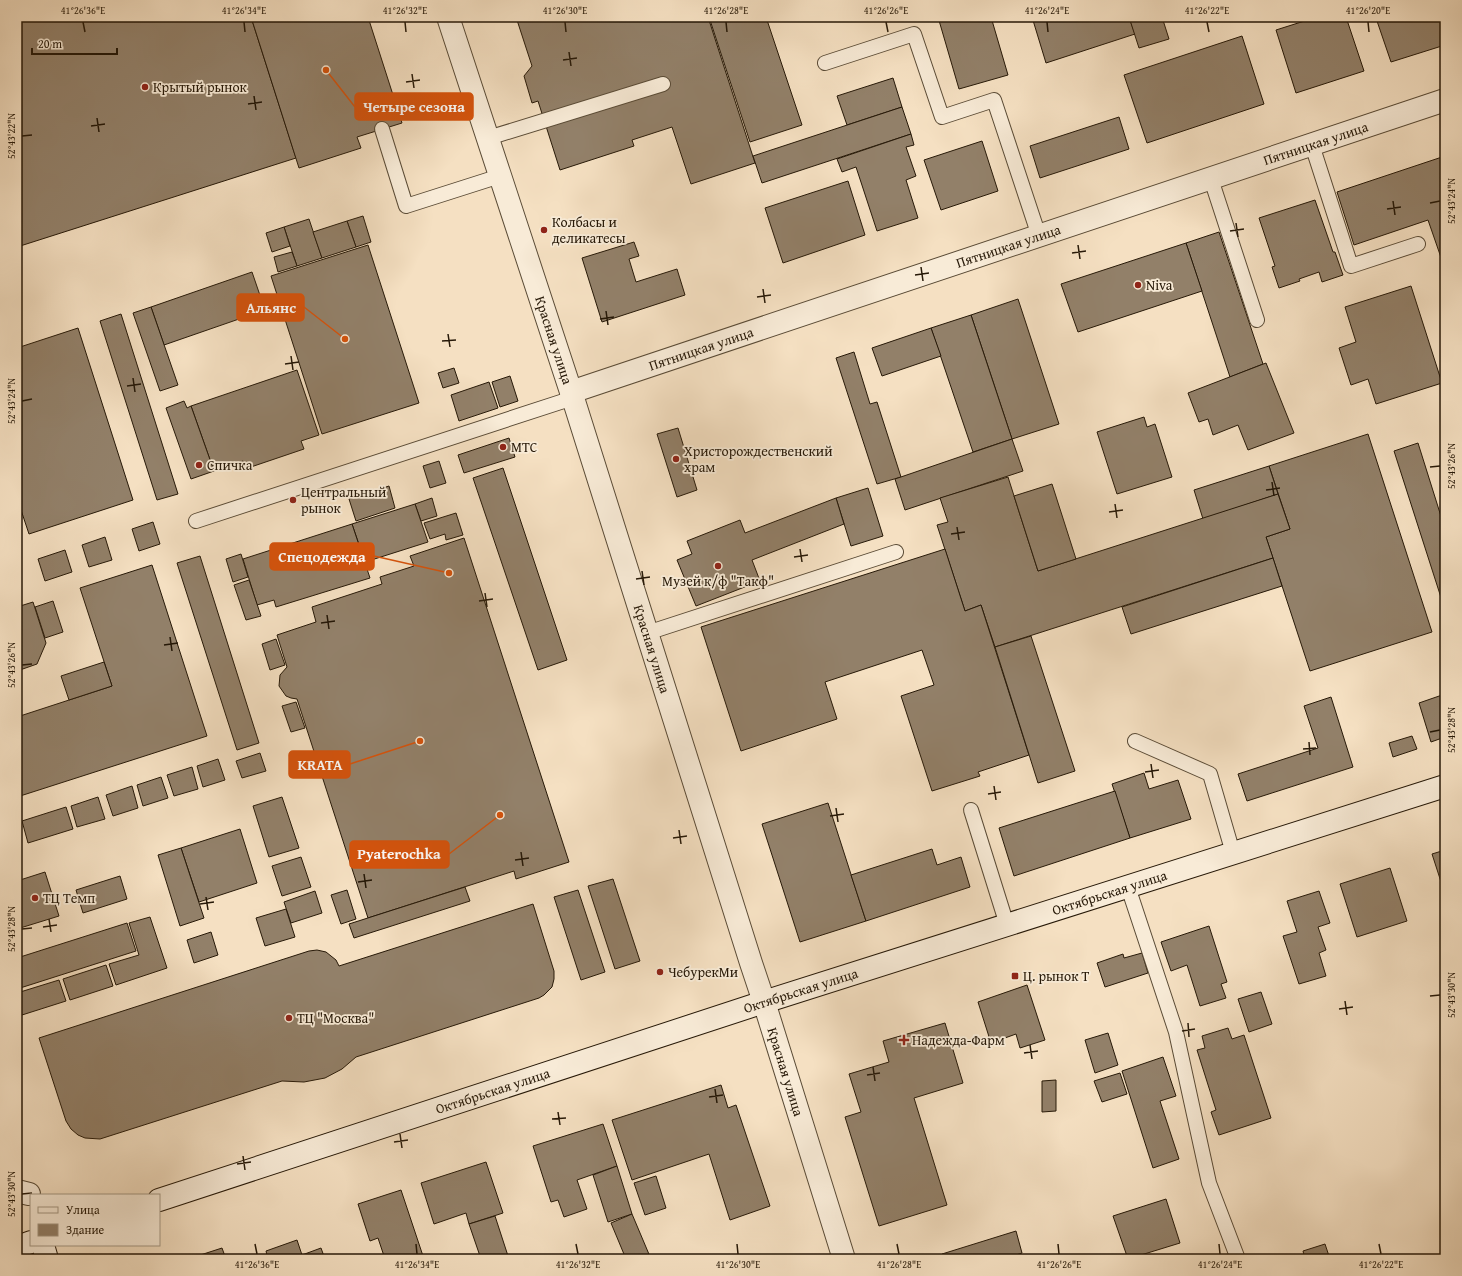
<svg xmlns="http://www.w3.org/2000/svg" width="1462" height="1276" font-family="'Gentium Book Plus',serif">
<rect width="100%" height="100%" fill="#f5e0c2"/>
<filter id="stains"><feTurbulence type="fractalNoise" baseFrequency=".005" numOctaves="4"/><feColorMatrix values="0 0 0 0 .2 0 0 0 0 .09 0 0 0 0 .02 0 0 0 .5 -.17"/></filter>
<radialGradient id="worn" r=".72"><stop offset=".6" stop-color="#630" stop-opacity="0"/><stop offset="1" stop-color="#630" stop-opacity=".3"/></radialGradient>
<g fill="#928069" stroke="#271908">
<path d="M17,17H251L296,158L17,247Z"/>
<path d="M251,17H368L402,123L357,137L361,148L299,168Z"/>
<path d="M516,17H708L755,163L691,184L672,127L632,140L634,146L560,170L538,101L532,103L524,76L532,66Z"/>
<path d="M709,17H766L802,125L750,142Z"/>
<path d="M938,17H991L1008,75L959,89Z"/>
<path d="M1032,17H1129L1135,34L1046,63Z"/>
<path d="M1129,17H1162L1169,39L1139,48Z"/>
<path d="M1317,17H1346L1364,71L1296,93L1276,30Z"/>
<path d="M1387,17H1442L1445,27V45L1391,62L1377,21Z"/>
<path d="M1242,36L1264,104L1147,143L1124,75Z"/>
<path d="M893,78L902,107L847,125L837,96Z"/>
<path d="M902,107L911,134L762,183L753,156Z"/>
<path d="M1119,117L1129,149L1040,178L1030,146Z"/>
<path d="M911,134L914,145L906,147L916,176L906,180L918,218L877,231L856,167L842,172L837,159Z"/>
<path d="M982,141L998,191L941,210L924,160Z"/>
<path d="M1445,156V269L1428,220L1354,245L1337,192Z"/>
<path d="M848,181L865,235L783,263L765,208Z"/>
<path d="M1315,200L1333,252H1335L1343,275L1322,282L1319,272L1299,279L1300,281L1279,288L1272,267L1275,266L1259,218Z"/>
<path d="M363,216L371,242L356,247L347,221Z"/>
<path d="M309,219L322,258L297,266L284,227Z"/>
<path d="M347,221L356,247L322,258L313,232Z"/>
<path d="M284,227L290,246L272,252L266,233Z"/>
<path d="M1219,232L1263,364L1230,377L1186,243Z"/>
<path d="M634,242L639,256L629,259L636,282L677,269L685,295L602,322L582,258Z"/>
<path d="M1186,243L1202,291L1078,332L1061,284Z"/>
<path d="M368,245L419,403L322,434L271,276Z"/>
<path d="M292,252L297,266L278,272L274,257Z"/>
<path d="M252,272L265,310L164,345L151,307Z"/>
<path d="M1411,286L1442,383L1376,404L1368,379L1351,385L1339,348L1356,342L1345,307Z"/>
<path d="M1018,299L1059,424L1012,439L971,315Z"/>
<path d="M151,307L178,385L160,391L133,313Z"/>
<path d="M121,314L178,494L157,500L100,321Z"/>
<path d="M971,315L1012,439L973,452L931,328Z"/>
<path d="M78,328L133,500L29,534L17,498V348Z"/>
<path d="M931,328L941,356L882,376L872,348Z"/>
<path d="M854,352L870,404L877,402L901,477L877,484L836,358Z"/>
<path d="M1266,363L1294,433L1248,450L1238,425L1213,435L1208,419L1199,422L1188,393Z"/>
<path d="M454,368L459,383L443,388L438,373Z"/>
<path d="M297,370L319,435L301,441L304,449L245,469L243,461L214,471L191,406Z"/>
<path d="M510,376L518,401L500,407L492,382Z"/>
<path d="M489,382L498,408L459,421L451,395Z"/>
<path d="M184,401L187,408L191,406L214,471L191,479L166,408Z"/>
<path d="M1144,417L1147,427L1155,424L1172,477L1117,494L1097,432Z"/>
<path d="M678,428L697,490L677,497L657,434Z"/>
<path d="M1368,434L1432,632L1310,671L1266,537L1290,529L1269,466Z"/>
<path d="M509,438L515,457L464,473L458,455Z"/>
<path d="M1012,439L1023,471L905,510L895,479Z"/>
<path d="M1418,443L1445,529V610L1394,451Z"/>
<path d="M439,461L446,483L430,488L423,466Z"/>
<path d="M1269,466L1278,494L1203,519L1194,490Z"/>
<path d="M503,468L567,660L538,670L473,478Z"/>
<path d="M1008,477L1038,571L1278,494L1290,529L1266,537L1273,558L995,647L981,605L965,611L937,525L948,522L940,498Z"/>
<path d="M1052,484L1076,559L1038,571L1014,496Z"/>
<path d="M389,486L395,508L356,521L349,499Z"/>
<path d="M868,488L883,536L851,546L836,498Z"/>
<path d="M432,498L437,516L421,521L415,504Z"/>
<path d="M836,498L844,524L752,560L760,581L696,606L677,560L692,554L687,541L740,520L745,533Z"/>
<path d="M415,504L428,542L365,562L352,524Z"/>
<path d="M456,513L463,535L446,540L445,534L430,539L424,523Z"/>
<path d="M153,522L160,544L139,551L132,529Z"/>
<path d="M352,524L370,578L276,607L274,600L257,605L243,559Z"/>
<path d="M105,537L112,560L89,567L82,545Z"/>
<path d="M464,538L569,862L516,879L514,871L368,918L297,699L291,698L286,696L279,686L280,675L287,667L277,635L316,622L312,607L382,584L380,577L414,566L410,556Z"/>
<path d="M945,549L965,611L981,605L1029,755L978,772L980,776L932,791L901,696L934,685L922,650L825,682L837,719L741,751L701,627Z"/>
<path d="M65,550L72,572L45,581L38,559Z"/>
<path d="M241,554L248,577L233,582L226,559Z"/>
<path d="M200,556L259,743L237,750L177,563Z"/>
<path d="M1273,558L1282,586L1131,634L1122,607Z"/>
<path d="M152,565L207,736L17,797V717L112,686L80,588Z"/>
<path d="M249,580L261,616L246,620L234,585Z"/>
<path d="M53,601L63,632L45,638L35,607Z"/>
<path d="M33,602L46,643L37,664L17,671V607Z"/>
<path d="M1031,636L1075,771L1038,783L995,647Z"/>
<path d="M276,639L285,665L270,670L262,644Z"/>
<path d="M104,662L112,686L69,700L61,676Z"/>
<path d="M1445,694V737L1431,742L1419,703Z"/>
<path d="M1331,697L1353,767L1247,801L1238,774L1318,748L1304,706Z"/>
<path d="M296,702L305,728L291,732L282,706Z"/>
<path d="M1412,736L1417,749L1393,757L1389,743Z"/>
<path d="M260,753L266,771L242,778L236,761Z"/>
<path d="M218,759L225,780L203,787L197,766Z"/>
<path d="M192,767L198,789L174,796L167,775Z"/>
<path d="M1144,773L1149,789L1178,780L1191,819L1130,838L1112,784Z"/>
<path d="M161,777L168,798L143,806L137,785Z"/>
<path d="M132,786L138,808L113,816L106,795Z"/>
<path d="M1115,791L1130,838L1014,876L999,828Z"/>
<path d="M98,797L105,819L77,827L71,806Z"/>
<path d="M282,797L299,848L269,857L253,806Z"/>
<path d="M828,803L866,921L800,942L762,824Z"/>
<path d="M66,807L73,829L28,843L22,821Z"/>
<path d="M240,829L257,883L199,902L181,848Z"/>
<path d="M17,836L20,846L17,847Z"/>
<path d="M181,848L204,918L180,926L158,855Z"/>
<path d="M932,849L937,865L961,857L970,887L866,921L851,875Z"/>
<path d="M1445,850V887L1443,888L1432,854Z"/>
<path d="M301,857L311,887L282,896L272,866Z"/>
<path d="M1390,868L1407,921L1357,937L1340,884Z"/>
<path d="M45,872L59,916L17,929V881Z"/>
<path d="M120,876L127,899L83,913L76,890Z"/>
<path d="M613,879L640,961L615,969L588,886Z"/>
<path d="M465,887L470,901L354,938L349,924Z"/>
<path d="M347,890L356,919L341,924L331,895Z"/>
<path d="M578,890L605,972L581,980L554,897Z"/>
<path d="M315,891L322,913L291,923L284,902Z"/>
<path d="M1319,891L1330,923L1318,927L1326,950L1319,953L1326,976L1299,984L1283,936L1297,932L1287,901Z"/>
<path d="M533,904L554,971V979L552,987L544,995L539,998L356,1057L342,1069L325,1078L304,1082L282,1081L100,1139L85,1138L78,1135L71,1129L66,1121L39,1038L309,951L317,950L326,952L336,960L339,966Z"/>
<path d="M286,909L295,937L265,946L256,918Z"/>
<path d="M150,917L167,968L116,985L109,964L139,955L129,923Z"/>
<path d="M127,923L136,951L17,989V958Z"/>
<path d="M1209,926L1227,982L1221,984L1226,998L1200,1006L1187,965L1171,971L1161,942Z"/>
<path d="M211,932L218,955L194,963L187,940Z"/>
<path d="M1142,953L1148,973L1105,987L1097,963L1123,954L1124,958Z"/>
<path d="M106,965L113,986L70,1000L63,979Z"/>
<path d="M59,980L66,1001L22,1015L17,1001V993Z"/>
<path d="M1027,985L1045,1040L1020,1048L1016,1034L991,1043L978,1002Z"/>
<path d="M1261,992L1272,1024L1249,1032L1238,999Z"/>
<path d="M945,1023L963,1083L914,1098L947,1205L879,1226L845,1117L861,1112L849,1074L889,1062L883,1041Z"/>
<path d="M1228,1028L1232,1039L1244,1035L1271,1118L1219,1135L1211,1112L1216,1110L1197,1050L1205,1048L1202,1036Z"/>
<path d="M1108,1033L1118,1065L1095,1073L1085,1040Z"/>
<path d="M1163,1057L1176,1096L1160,1101L1179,1159L1153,1168L1122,1071Z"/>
<path d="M1120,1073L1127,1094L1102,1102L1094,1081Z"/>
<path d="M1056,1080V1111L1042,1112V1081Z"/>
<path d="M721,1085L728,1108L736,1105L770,1206L730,1220L709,1154L632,1180L612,1120Z"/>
<path d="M603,1124L617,1166L577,1180L587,1209L564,1217L558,1200L551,1202L533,1146Z"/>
<path d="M486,1162L503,1213L469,1224L466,1213L434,1224L421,1183Z"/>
<path d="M617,1166L632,1214L608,1222L593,1175Z"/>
<path d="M656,1176L666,1208L645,1215L634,1183Z"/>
<path d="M401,1190L424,1259H385L378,1238L370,1241L358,1204Z"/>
<path d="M1166,1199L1180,1243L1128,1259L1113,1216Z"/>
<path d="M632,1214L651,1259H626L611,1223Z"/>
<path d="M495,1216L509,1259H481L469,1224Z"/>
<path d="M1016,1231L1022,1253L1004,1259H943L942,1254Z"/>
<path d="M297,1240L302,1255L321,1248L325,1259H268L266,1251Z"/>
<path d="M1325,1244L1330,1259H1305L1303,1251Z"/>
<path d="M222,1248L226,1259H188Z"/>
</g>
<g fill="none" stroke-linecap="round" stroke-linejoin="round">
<g stroke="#5a4b36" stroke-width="16">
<g id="service">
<path d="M825,63L914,34L942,117L994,100L1039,236"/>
<path d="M382,129L406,206L500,176"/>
<path d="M488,138L663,84"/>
<path d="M1312,145L1351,266L1418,244"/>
<path d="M1211,179L1257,320"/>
<path d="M196,521L573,398"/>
<path d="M647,633L896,552"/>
<path d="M1135,741L1210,774L1233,853"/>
<path d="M971,810L1007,925"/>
<path d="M1128,887L1176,1032L1209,1183L1238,1259"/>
</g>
</g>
<g stroke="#5a4b36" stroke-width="24">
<path id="pedestrian" d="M17,1191L29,1194"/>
</g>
<g stroke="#5a4b36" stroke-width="24">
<g id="minor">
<path id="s1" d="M571,392L1445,100"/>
<path id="s2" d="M764,1002L844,1259"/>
</g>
</g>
<g stroke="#5a4b36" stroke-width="24">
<g id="tertiary">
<path id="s3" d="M448,17L573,398L751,963L764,1002"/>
</g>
</g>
<g stroke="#271908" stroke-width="24">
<g id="secondary">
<path id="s4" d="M159,1200L764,1002L1445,786"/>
<path d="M43,1245L47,1259"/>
<path d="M17,1247L31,1242"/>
</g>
</g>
<use href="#service" stroke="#f8ebd7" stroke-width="14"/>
<use href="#pedestrian" stroke="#f8ebd7" stroke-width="22"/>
<use href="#minor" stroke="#f8ebd7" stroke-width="22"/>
<use href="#tertiary" stroke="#f8ebd7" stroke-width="22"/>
<use href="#secondary" stroke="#f8ebd7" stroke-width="22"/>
</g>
<path fill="none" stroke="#271908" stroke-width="1.5" d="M83,22L85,32M244,22L245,32M405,22L406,32M565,22L566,32M726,22L727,32M886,22L888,32M1047,22L1048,32M1207,22L1209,32M1368,22L1369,32M569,52L571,66M563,60L577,58M412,74L414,88M406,82L420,80M254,96L256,110M248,104L262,102M97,118L99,132M91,126L105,124M22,136L32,135M1393,201L1395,215M1430,203L1440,201M1387,209L1401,207M1236,223L1238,237M1230,231L1244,229M1078,245L1080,259M1072,253L1086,251M921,267L923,281M915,275L929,273M763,289L765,303M757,297L771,295M606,311L608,325M600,319L614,317M448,334L450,347M442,341L456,340M291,356L293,370M285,364L299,362M133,378L135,392M127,386L141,384M22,401L32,399M1430,467L1440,466M1272,482L1274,496M1266,490L1280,488M1115,504L1117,518M1109,512L1123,510M957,527L959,540M951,534L965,532M800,549L802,562M794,557L808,555M642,571L644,585M636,579L650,577M485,593L487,607M479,601L493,599M327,615L329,629M321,623L335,621M170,637L172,651M164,645L178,643M22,665L32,664M1430,732L1440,730M1309,742L1310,755M1303,749L1316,748M1151,764L1153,778M1145,772L1159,770M994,786L996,800M988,794L1001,792M836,808L838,822M830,816L844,814M679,830L681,844M673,838L687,836M521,852L523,866M515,860L529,858M364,874L366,888M358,882L372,880M206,897L208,910M200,904L214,902M49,919L51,932M43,927L57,925M22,929L32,928M1430,996L1440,995M1345,1001L1347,1015M1339,1009L1353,1007M1188,1023L1189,1037M1182,1031L1195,1029M1030,1045L1032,1059M1024,1053L1038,1051M873,1067L875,1081M867,1075L880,1073M715,1089L717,1103M709,1097L723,1095M558,1112L560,1125M552,1119L566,1118M400,1134L402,1148M394,1142L408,1140M243,1156L245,1170M237,1164L251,1162M22,1194L32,1193M255,1244L257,1254M416,1244L417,1254M576,1244L578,1254M737,1244L738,1254M897,1244L899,1254M1058,1244L1059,1254M1219,1244L1220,1254M1379,1244L1381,1254"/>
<g fill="#8f2418" stroke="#f8ebd7" stroke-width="1.5">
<circle cx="145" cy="87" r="4"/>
<circle cx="544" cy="230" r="4"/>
<circle cx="1138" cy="285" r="4"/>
<circle cx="503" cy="447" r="4"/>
<circle cx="676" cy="459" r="4"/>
<circle cx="199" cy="465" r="4"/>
<circle cx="293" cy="500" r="4"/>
<circle cx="718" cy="566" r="4"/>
<circle cx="35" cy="898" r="4"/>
<circle cx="660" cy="972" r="4"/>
<rect x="1011" y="972" width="8" height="8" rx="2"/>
<circle cx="289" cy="1018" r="4"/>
<path d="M902 1034h4v4h4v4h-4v4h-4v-4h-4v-4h4z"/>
</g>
<g text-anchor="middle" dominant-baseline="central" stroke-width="3.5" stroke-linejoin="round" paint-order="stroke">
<g font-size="14" fill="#271908" stroke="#f8ebd7" text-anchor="start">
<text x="153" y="87">Крытый рынок</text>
<text x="552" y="222">Колбасы и<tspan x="552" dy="16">деликатесы</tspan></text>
<text x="1146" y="285">Niva</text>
<text x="511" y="447">МТС</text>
<text x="684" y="451">Христорождественский<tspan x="684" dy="16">храм</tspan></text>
<text x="207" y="465">Спичка</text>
<text x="301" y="492">Центральный<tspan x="301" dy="16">рынок</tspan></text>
<text x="718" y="581" text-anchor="middle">Музей к/ф "Такф"</text>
<text x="43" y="898">ТЦ Темп</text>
<text x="668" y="972">ЧебурекМи</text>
<text x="1023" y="976">Ц. рынок Т</text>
<text x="297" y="1018">ТЦ "Москва"</text>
<text x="912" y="1040">Надежда-Фарм</text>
</g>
<g font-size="14" fill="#271908" stroke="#f8ebd7">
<text stroke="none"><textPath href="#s1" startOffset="785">Пятницкая улица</textPath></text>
<text stroke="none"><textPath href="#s1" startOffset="461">Пятницкая улица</textPath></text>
<text stroke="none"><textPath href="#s3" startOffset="340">Красная улица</textPath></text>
<text stroke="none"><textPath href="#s1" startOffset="137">Пятницкая улица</textPath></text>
<text stroke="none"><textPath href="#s3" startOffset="664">Красная улица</textPath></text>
<text stroke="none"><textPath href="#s4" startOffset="999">Октябрьская улица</textPath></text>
<text stroke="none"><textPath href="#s4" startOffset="675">Октябрьская улица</textPath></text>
<text stroke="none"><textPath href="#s2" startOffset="73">Красная улица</textPath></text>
<text stroke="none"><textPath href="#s4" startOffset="351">Октябрьская улица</textPath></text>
</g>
</g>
<path fill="none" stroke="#d5530c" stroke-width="1.5" d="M326 70L355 107M345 339L304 307M449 573L374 556M420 741L350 764M500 815L449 854"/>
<g fill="#d5530c" stroke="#f8ebd7" stroke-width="1.5">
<circle cx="326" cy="70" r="4"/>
<circle cx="345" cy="339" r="4"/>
<circle cx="449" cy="573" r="4"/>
<circle cx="420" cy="741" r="4"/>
<circle cx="500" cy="815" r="4"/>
</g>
<g fill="#d5530c" stroke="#d5530c" stroke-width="1.5">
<rect x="355" y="93" width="118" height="27" rx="4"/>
<rect x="237" y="294" width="67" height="27" rx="4"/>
<rect x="270" y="543" width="104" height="27" rx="4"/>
<rect x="289" y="751" width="61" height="27" rx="4"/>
<rect x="350" y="841" width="99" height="27" rx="4"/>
</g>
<g font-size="15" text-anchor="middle" font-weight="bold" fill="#fff">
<text x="414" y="112">Четыре сезона</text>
<text x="271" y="313">Альянс</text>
<text x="322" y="562">Спецодежда</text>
<text x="320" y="770">KRATA</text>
<text x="399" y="859">Pyaterochka</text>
</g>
<rect width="1462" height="1276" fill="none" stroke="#f5e0c2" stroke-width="44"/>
<rect x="30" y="1194" width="130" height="52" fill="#f8ebd7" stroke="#a49784"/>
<rect x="38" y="1207" width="20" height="6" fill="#f8ebd7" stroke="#a49784"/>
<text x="66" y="1214" font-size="12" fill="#271908">Улица</text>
<rect x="38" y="1224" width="20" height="12" fill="#928069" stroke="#a49784"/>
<text x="66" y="1234" font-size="12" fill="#271908">Здание</text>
<path d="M32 48v6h85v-6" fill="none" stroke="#271908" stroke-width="2"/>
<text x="38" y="48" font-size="12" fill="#271908" stroke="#f8ebd7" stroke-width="3" paint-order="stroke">20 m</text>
<rect x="22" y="22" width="1418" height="1232" fill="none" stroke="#271908" stroke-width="1.5"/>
<g font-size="10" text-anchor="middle" fill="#271908">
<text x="83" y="14">41°26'36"E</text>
<text x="244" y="14">41°26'34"E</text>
<text x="405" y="14">41°26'32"E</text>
<text x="565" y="14">41°26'30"E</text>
<text x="726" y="14">41°26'28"E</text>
<text x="886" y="14">41°26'26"E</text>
<text x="1047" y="14">41°26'24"E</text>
<text x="1207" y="14">41°26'22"E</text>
<text x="1368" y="14">41°26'20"E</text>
<text transform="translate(11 136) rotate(-90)" y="4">52°43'22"N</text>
<text transform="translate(1451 201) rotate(-90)" y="4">52°43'24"N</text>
<text transform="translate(11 401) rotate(-90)" y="4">52°43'24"N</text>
<text transform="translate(1451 466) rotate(-90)" y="4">52°43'26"N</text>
<text transform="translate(11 665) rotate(-90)" y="4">52°43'26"N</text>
<text transform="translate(1451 730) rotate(-90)" y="4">52°43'28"N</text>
<text transform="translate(11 929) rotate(-90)" y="4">52°43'28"N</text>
<text transform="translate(1451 995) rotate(-90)" y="4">52°43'30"N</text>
<text transform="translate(11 1194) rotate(-90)" y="4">52°43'30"N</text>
<text x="257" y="1268">41°26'36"E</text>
<text x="417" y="1268">41°26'34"E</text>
<text x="578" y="1268">41°26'32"E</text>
<text x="738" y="1268">41°26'30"E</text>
<text x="899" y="1268">41°26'28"E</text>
<text x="1059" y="1268">41°26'26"E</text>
<text x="1220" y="1268">41°26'24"E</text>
<text x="1381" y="1268">41°26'22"E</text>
</g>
<rect width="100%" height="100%" filter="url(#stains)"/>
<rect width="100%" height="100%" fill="url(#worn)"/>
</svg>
